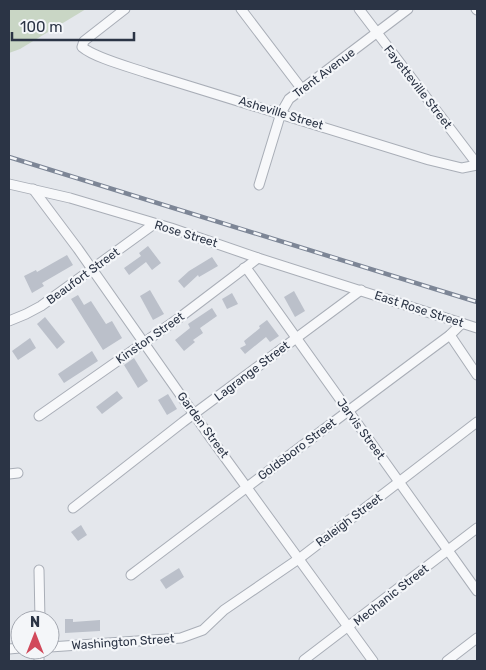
<svg xmlns="http://www.w3.org/2000/svg" width="486" height="670" font-family="Rubik,sans-serif">
<rect width="100%" height="100%" fill="#e4e7ec"/>
<path fill="#c9d6c5" d="M9,9H86L20,49L9,53Z"/>
<g fill="#bbc0ca">
<path d="M148,246L161,263L152,270L146,262L129,275L124,268L141,256L139,253Z"/>
<path d="M67,255L73,265L42,283L44,286L32,293L24,276L36,270L37,272Z"/>
<path d="M212,257L218,266L199,277L198,275L184,288L178,281L189,271Z"/>
<path d="M150,290L164,314L153,320L140,296Z"/>
<path d="M294,291L305,311L295,317L284,297Z"/>
<path d="M232,293L238,304L227,309L222,299Z"/>
<path d="M78,295L84,305L91,301L106,324L112,321L122,338L103,350L71,299Z"/>
<path d="M212,308L217,316L200,328L203,333L193,340L195,342L184,351L175,340L190,328L188,324Z"/>
<path d="M45,317L65,342L57,349L37,324Z"/>
<path d="M267,320L279,336L270,342L266,337L245,354L240,348L246,345L244,341L260,328L259,326Z"/>
<path d="M30,338L36,348L18,360L12,351Z"/>
<path d="M92,351L98,361L64,383L58,374Z"/>
<path d="M134,358L148,381L138,388L124,365Z"/>
<path d="M117,391L123,398L102,414L96,407Z"/>
<path d="M168,394L177,409L167,415L158,400Z"/>
<path d="M81,525L87,535L78,541L71,532Z"/>
<path d="M179,568L184,577L166,589L160,580Z"/>
<path d="M65,619H73V622L100,620V631L65,633Z"/>
</g>
<g fill="none" stroke-linecap="round" stroke-linejoin="round">
<g stroke="#a9aeb7" stroke-width="11">
<g id="minor">
<path d="M125,9L84,41L82,47C95,58 130,67 147,73L429,160L462,168L477,165"/>
<path d="M241,9L301,88"/>
<path d="M359,9L477,164"/>
<path d="M476,9L477,10"/>
<path d="M9,184L70,198L171,228L258,258L477,328"/>
<path d="M259,185L281,113L289,99L408,9"/>
<path d="M33,189L78,249L210,437L373,661"/>
<path d="M244,268L247,269L477,591"/>
<path d="M9,321L26,314L41,306L154,224"/>
<path d="M450,335L477,375"/>
<path d="M39,416L179,318L258,258"/>
<path d="M9,474L18,473"/>
<path d="M73,508L183,422L361,290"/>
<path d="M39,570L40,620"/>
<path d="M131,575C237,495 343,414 450,335L462,323"/>
<path d="M50,647L181,638L203,630L224,610L300,558L477,422"/>
<path d="M9,649L20,648"/>
<path d="M39,650V661"/>
<path d="M304,660L477,528"/>
<path d="M447,661L477,638"/>
</g>
</g>
<use href="#minor" stroke="#f7f8fa" stroke-width="9"/>
<g stroke="#7d8696" stroke-width="4.5">
<path id="rail" d="M9,157L477,302"/>
</g>
<use href="#rail" stroke="#f4f6f9" stroke-width="2.5" stroke-dasharray="8" stroke-linecap="butt"/>
</g>
<g text-anchor="middle" dominant-baseline="central" stroke-width="4.5" stroke-linejoin="round" paint-order="stroke">
<g font-size="12" fill="#2b3445" stroke="#f4f6f9">
<text transform="translate(324 73) rotate(-37)">Trent Avenue</text>
<text transform="translate(418 87) rotate(52)">Fayetteville Street</text>
<text transform="translate(281 113) rotate(17)">Asheville Street</text>
<text transform="translate(186 234) rotate(17)">Rose Street</text>
<text transform="translate(83 276) rotate(-36)">Beaufort Street</text>
<text transform="translate(419 309) rotate(18)">East Rose Street</text>
<text transform="translate(150 338) rotate(-35)">Kinston Street</text>
<text transform="translate(252 371) rotate(-37)">Lagrange Street</text>
<text transform="translate(203 425) rotate(54)">Garden Street</text>
<text transform="translate(361 429) rotate(54)">Jarvis Street</text>
<text transform="translate(297 449) rotate(-37)">Goldsboro Street</text>
<text transform="translate(349 520) rotate(-37)">Raleigh Street</text>
<text transform="translate(391 595) rotate(-38)">Mechanic Street</text>
<text transform="translate(123 642) rotate(-4)">Washington Street</text>
</g>
</g>
<rect width="486" height="670" fill="none" stroke="#2b3445" stroke-width="20"/>
<g transform="translate(35 635)"><circle r="24" fill="#f4f6f9" stroke="#a4a8b1"/>
<path d="M0-4L9 19L0 12L-9 19Z" fill="#d1495b"/>
<text y="-8" font-size="14" font-weight="bold" text-anchor="middle" fill="#2b3445">N</text>
</g>
<path d="M12 32v8h122v-8" fill="none" stroke="#2b3445" stroke-width="2.5"/>
<text x="20" y="32" font-size="15" fill="#2b3445" stroke="#f4f6f9" stroke-width="4" paint-order="stroke">100 m</text>
</svg>
